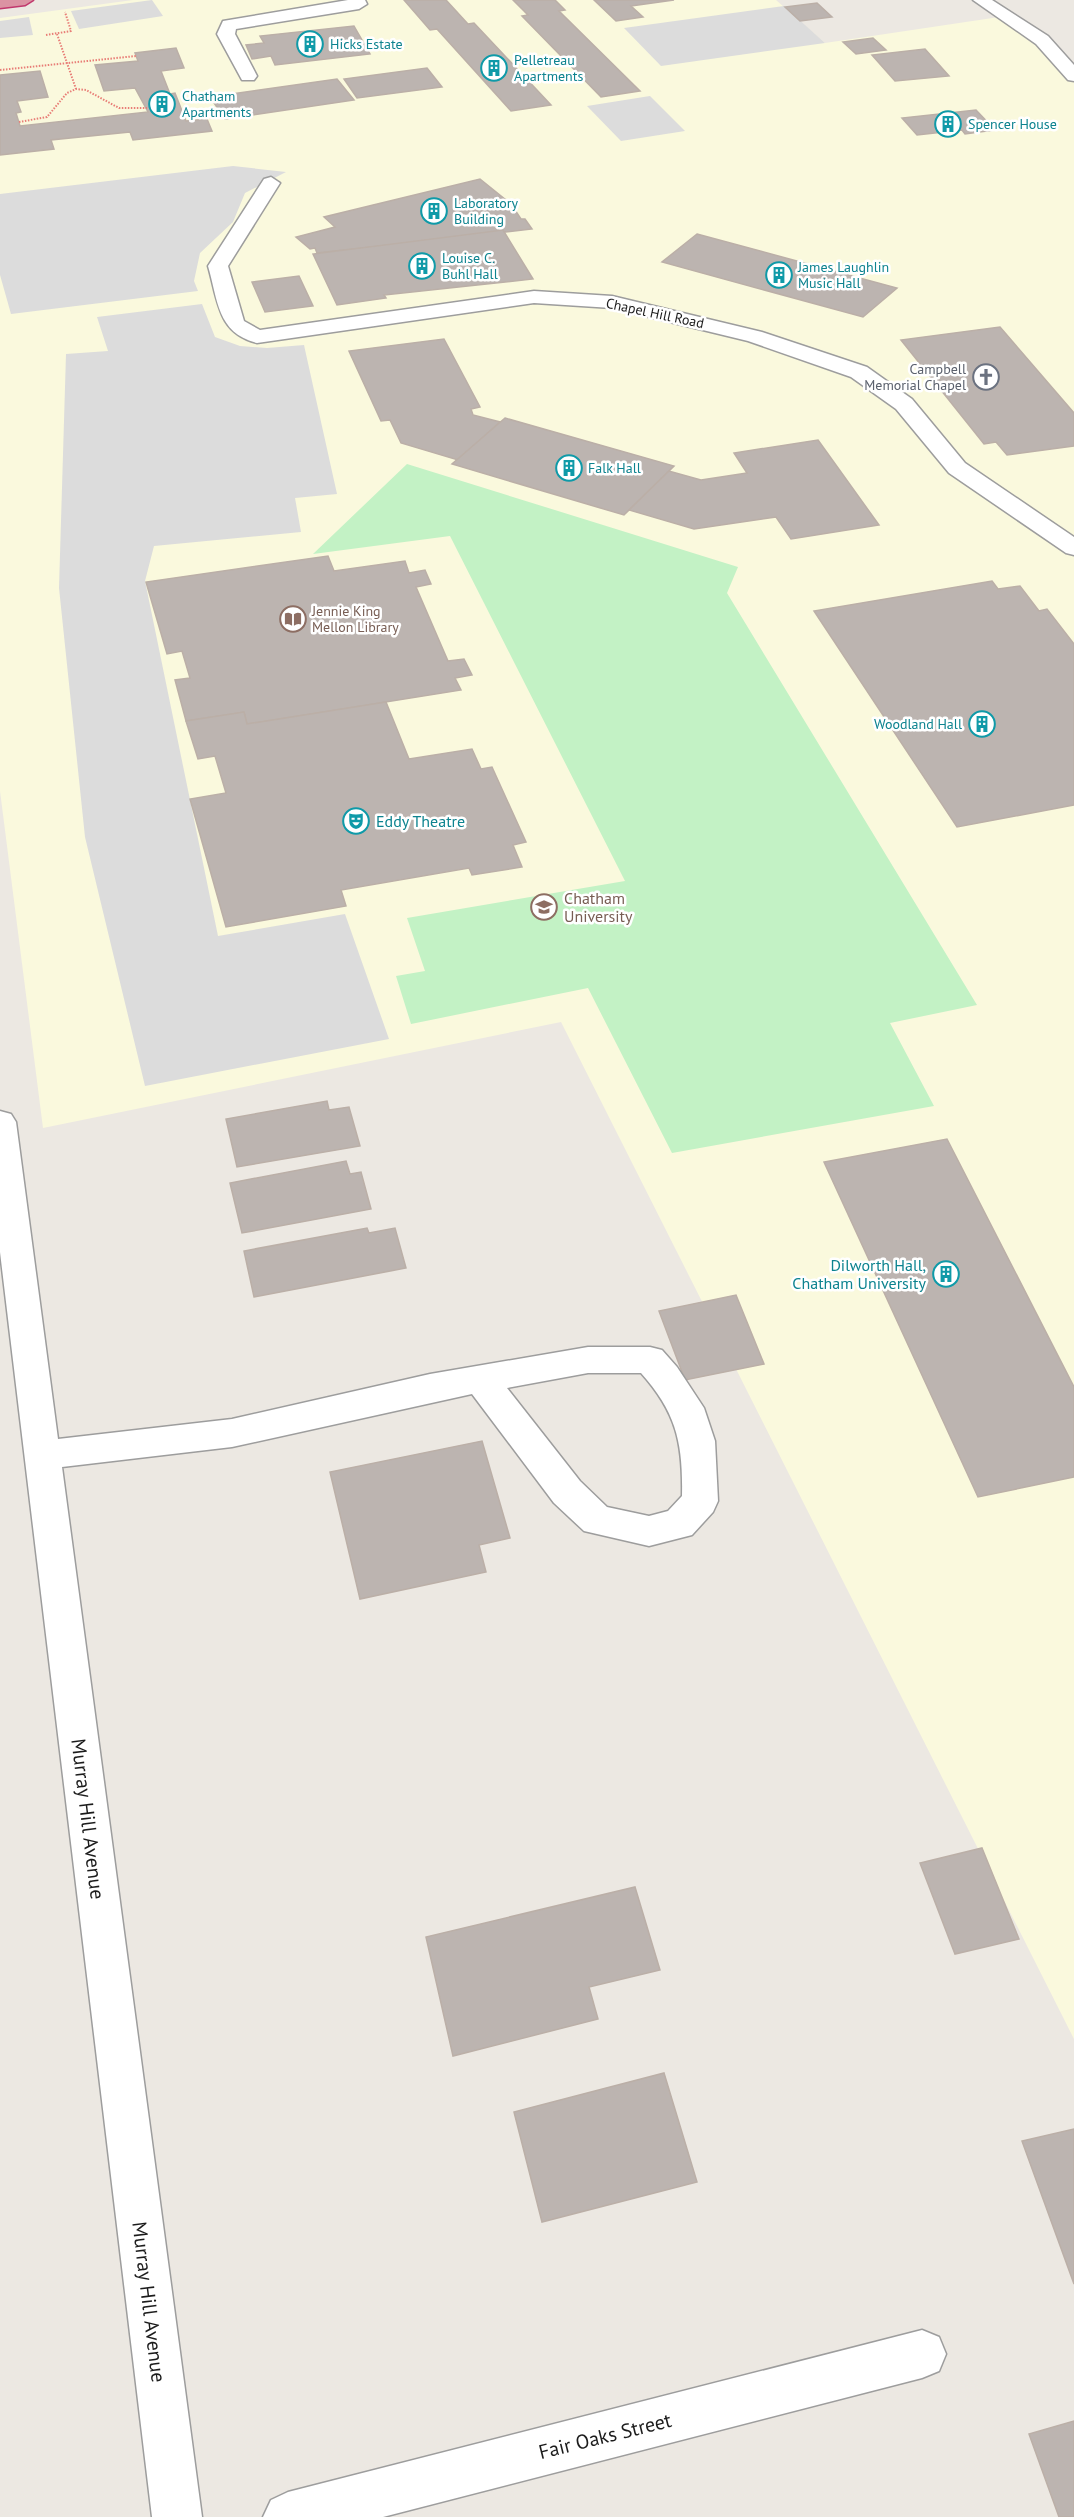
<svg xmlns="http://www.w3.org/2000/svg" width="1074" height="2517" font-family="'PT Sans',sans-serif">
<rect width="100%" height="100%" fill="#ece8e2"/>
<path fill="#faf9dd" d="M133,0H776L825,43L1006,16L1074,76V2039L561,1022L43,1128L0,791V18Z"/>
<path fill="#c3f2c5" d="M407,464L738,567L727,593L977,1005L890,1023L934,1106L672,1153L588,988L411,1024L396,976L425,971L407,918L625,881L450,536L313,554Z"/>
<g fill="#dcdcdc">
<path d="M152,0L163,16L79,29L71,11Z"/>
<path d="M784,6L825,43L661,66L624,28Z"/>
<path d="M29,17L33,35L0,38V21Z"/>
<path d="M650,96L685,131L621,141L587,106Z"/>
<path d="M233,166L286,172L245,193L233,222L200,253L194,281L198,291L11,314L0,275V194Z"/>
<path d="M202,304L215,337L240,346L267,348L304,345L337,494L295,498L301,532L154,546L145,581L218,936L345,914L389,1039L145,1086L85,837L59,588L66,354L108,351L97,317Z"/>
</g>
<g fill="#bcb4b0" stroke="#bbafa7" stroke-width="1.5">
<path d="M404,0H446L468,24L474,23L551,105L511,111L437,29L430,30Z"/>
<path d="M513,0H555L565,10L559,11L640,91L601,97L522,16L528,15Z"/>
<path d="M594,0H674L631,6L643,17L616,21Z"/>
<path d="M817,3L832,17L800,21L785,7Z"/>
<path d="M354,26L370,54L275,65L271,56L252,59L246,45L264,43L260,36Z"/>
<path d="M873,38L886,50L856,54L843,42Z"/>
<path d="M176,48L184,68L161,71L170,94L175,93L186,121L207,119L212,131L133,140L130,132L51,140L54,149L0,155V75L40,71L48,97L17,101L21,112L16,113L20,126L148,112L135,88L104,91L95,65L138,61L135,53Z"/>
<path d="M925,49L949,76L895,81L872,55Z"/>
<path d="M427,68L442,87L357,98L344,79Z"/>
<path d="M337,79L354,100L225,119L210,97Z"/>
<path d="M976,110L995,130L965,134L962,130L917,135L902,118Z"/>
<path d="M480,179L511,204L521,219H525L532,229L317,253L315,248L310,249L296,237L335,227L324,217Z"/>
<path d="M503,230L533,279L384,295L386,298L337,305L313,254Z"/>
<path d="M697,234L897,288L863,317L662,262Z"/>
<path d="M299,276L313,306L265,312L252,282Z"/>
<path d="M1000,327L1074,413V446L1007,455L996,442L984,444L901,340Z"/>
<path d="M444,339L480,407L471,409L473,415L500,422L458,460L401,443L390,420L381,421L349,351Z"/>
<path d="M505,418L674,466L624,515L452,464Z"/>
<path d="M818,440L879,525L791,539L776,517L694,529L629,510L669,471L701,480L747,473L734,453Z"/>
<path d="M328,556L334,571L405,561L409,573L425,570L431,584L416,587L448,661L464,659L472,675L455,678L461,690L247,724L244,712L186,721L175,680L190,678L182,651L167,654L146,582Z"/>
<path d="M992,581L998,589L1020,586L1039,611L1047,609L1074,644V805L957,827L814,611Z"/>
<path d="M386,702L409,759L472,749L481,769L492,767L526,842L513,845L522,867L472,875L469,868L341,890L346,906L226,927L190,799L226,793L215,756L198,759L186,721L244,712L247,724Z"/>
<path d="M327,1101L329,1110L349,1107L360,1146L237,1167L226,1119Z"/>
<path d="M947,1139L1074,1387V1477L978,1497L824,1162Z"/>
<path d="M346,1161L350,1174L361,1172L371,1209L242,1233L230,1183Z"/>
<path d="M367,1228L369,1233L395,1228L406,1268L254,1297L244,1251Z"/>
<path d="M736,1295L764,1364L685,1380L659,1311Z"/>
<path d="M482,1441L510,1538L479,1545L486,1572L360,1599L330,1472Z"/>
<path d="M982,1848L1019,1939L955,1954L920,1863Z"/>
<path d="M635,1887L660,1970L589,1987L598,2019L453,2056L426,1937Z"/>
<path d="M664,2073L697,2182L542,2222L514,2112Z"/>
<path d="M1074,2129V2284L1022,2141Z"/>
<path d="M1074,2421V2517H1059L1029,2434Z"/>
</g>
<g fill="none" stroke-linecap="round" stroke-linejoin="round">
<g stroke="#9d9d9d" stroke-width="3">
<g id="minor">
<path d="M348,0H365L367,4L359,9L236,29L235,34L257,76L254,80H242L217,34L223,21Z"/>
<path d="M973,0H992L1048,36L1074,65V81L1068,80L1036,44Z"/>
<path d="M271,177L280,183L228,266L244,321L260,330L534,291L612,296L762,332L867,367L912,399L965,463L1074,537V555L1066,553L949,473L896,409L851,377L748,341L612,308L534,303L257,343C217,333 218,300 208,266L264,179Z"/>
<path d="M0,1111L11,1114L16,1122L58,1439L232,1419L430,1374L588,1347H650L662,1350L677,1367L704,1408L715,1441L718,1501L713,1512L692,1535L649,1546L584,1531L554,1503L472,1394L232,1447L62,1467L202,2517H152L0,1252ZM588,1373H641C677,1413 683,1444 682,1496L668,1511L649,1516L607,1507L580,1481L507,1388Z"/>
<path d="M922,2330L939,2337L946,2354L939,2371L922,2378L383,2517H263L271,2500L288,2492Z"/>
</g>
</g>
<g stroke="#c1386d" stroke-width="3">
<path id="highway" d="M0,0H33L25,5L0,8Z"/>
</g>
<g stroke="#e87e77" stroke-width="2" stroke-dasharray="1.5 1.5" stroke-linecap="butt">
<path d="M57,34L76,89"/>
<path d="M46,35L71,31L65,12"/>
<path d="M0,70L136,56"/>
<path d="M19,122L47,117L67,93L76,89L86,90L119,108H147"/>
</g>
<use href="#minor" fill="#fff" fill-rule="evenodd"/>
<use href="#highway" fill="#db93a3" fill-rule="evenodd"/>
</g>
<defs>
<g id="building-ring" transform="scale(1.35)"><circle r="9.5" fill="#fff" stroke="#0f9aa8" stroke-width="1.5"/><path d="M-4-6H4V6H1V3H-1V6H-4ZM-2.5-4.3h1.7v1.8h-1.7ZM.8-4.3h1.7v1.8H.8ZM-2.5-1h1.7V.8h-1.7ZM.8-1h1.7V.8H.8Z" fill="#0f9aa8"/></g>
<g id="church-ring" transform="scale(1.35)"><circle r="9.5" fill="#fff" stroke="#6b7280" stroke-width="1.5"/><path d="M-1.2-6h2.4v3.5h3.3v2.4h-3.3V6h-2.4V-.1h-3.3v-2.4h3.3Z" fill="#6b7280"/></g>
<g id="library-ring" transform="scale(1.35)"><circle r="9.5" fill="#fff" stroke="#8d6e63" stroke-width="1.5"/><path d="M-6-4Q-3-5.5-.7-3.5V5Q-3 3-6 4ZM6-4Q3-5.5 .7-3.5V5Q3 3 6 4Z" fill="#8d6e63"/></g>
<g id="theatre-ring" transform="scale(1.35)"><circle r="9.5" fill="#fff" stroke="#0f9aa8" stroke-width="1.5"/><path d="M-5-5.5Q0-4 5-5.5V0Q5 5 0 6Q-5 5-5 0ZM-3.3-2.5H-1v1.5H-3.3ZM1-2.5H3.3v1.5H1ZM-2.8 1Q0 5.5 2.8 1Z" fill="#0f9aa8"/></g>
<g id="university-ring" transform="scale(1.35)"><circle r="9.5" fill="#fff" stroke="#8d6e63" stroke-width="1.5"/><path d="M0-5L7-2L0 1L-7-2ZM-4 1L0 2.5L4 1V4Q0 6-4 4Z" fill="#8d6e63"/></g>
</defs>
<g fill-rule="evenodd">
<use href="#building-ring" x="310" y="44"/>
<use href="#building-ring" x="494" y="68"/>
<use href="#building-ring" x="162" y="104"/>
<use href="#building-ring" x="948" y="124"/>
<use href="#building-ring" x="434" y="211"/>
<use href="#building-ring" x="422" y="266"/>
<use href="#building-ring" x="779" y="275"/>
<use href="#church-ring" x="986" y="377"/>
<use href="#building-ring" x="569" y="468"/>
<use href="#library-ring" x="293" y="619"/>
<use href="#building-ring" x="982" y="724"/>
<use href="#theatre-ring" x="356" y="821"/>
<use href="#university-ring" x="544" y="907"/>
<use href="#building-ring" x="946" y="1274"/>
</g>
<g text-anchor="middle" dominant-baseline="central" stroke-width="5" stroke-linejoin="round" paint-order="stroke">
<g font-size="14" fill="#0d838f" stroke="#fff" text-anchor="start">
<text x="330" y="44">Hicks Estate</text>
<text x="514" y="60">Pelletreau<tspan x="514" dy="16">Apartments</tspan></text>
<text x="182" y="96">Chatham<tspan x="182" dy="16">Apartments</tspan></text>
<text x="968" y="124">Spencer House</text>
<text x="454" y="203">Laboratory<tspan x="454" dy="16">Building</tspan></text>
<text x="442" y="258">Louise C.<tspan x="442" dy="16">Buhl Hall</tspan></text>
<text x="798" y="267">James Laughlin<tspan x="798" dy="16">Music Hall</tspan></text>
<text x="588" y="468">Falk Hall</text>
<text x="962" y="724" text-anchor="end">Woodland Hall</text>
</g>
<g font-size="14" fill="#1c1c1c" stroke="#fff">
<text transform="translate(655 313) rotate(12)">Chapel Hill Road</text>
</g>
<g font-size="14" fill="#5b616d" stroke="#fff" text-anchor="end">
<text x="966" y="369">Campbell<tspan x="966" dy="16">Memorial Chapel</tspan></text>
</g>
<g font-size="14" fill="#785e54" stroke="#fff" text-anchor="start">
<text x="312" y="611">Jennie King<tspan x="312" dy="16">Mellon Library</tspan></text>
</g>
<g font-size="16" fill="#0d838f" stroke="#fff" text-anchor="start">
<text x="376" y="821">Eddy Theatre</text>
<text x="926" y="1265" text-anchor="end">Dilworth Hall,<tspan x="926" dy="18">Chatham University</tspan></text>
</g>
<g font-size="16" fill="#785e54" stroke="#fff" text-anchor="start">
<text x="564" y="898">Chatham<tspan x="564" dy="18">University</tspan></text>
</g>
<g font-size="20" fill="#1c1c1c" stroke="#fff">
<text transform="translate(88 1819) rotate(83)">Murray Hill Avenue</text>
<text transform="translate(149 2302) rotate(83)">Murray Hill Avenue</text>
<text transform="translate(605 2436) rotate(-14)">Fair Oaks Street</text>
</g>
</g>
</svg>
